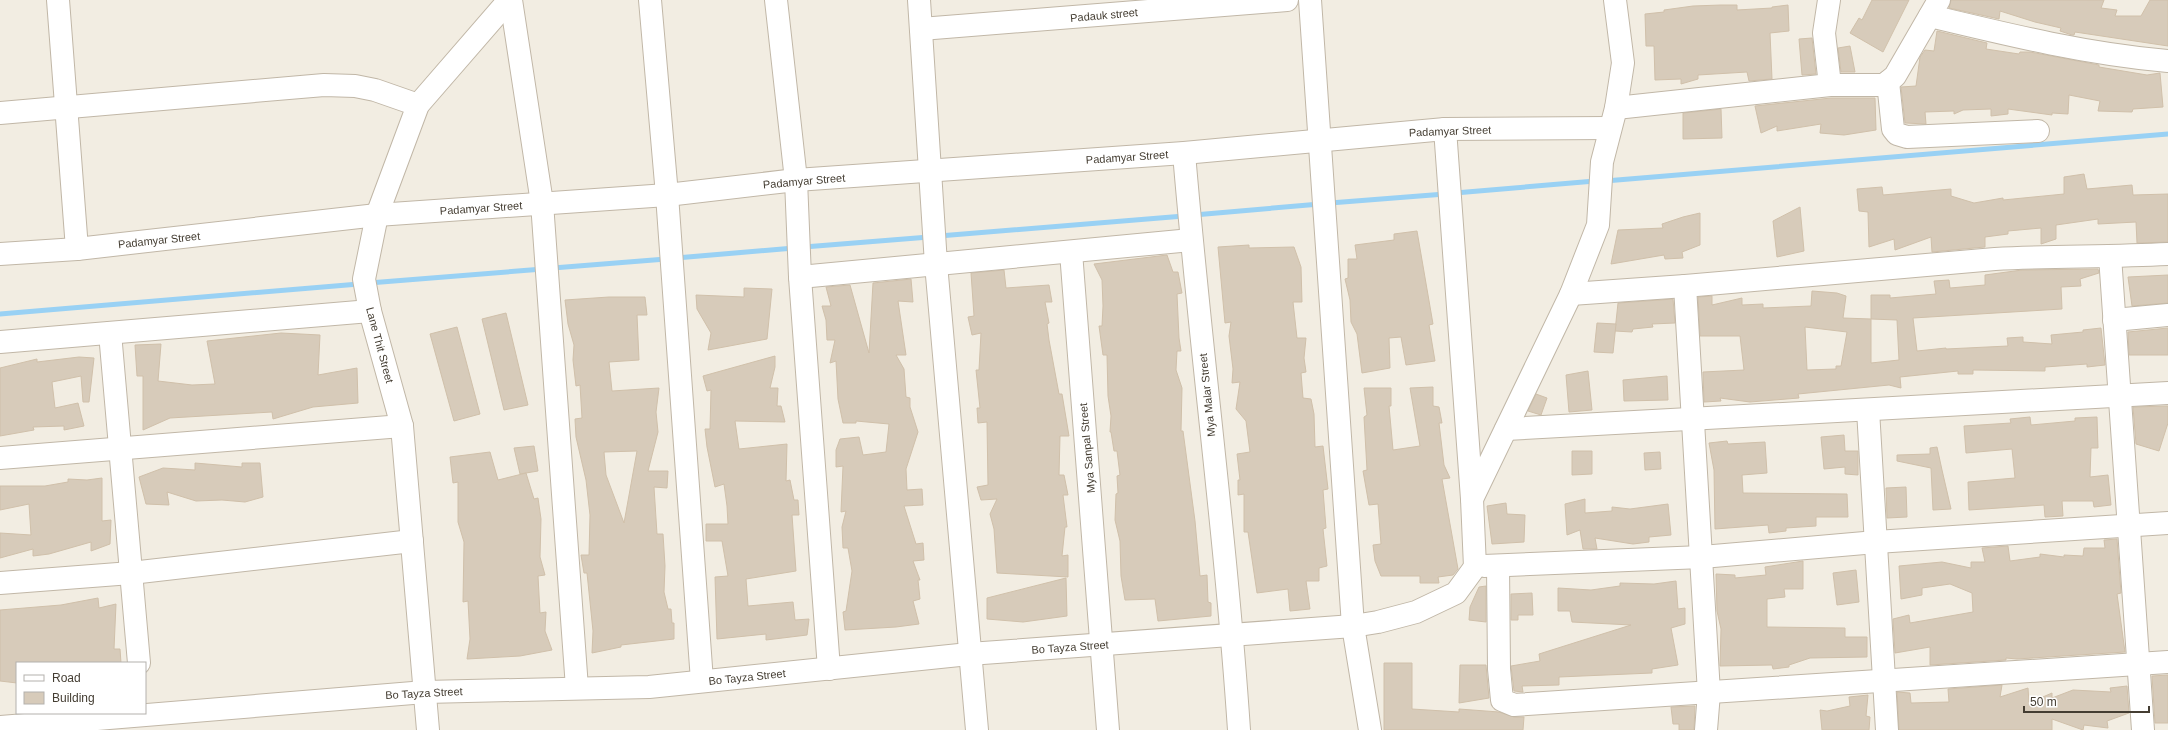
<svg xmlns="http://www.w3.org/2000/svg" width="2168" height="730" font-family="Arial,sans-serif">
<rect width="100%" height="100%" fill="#f2ede2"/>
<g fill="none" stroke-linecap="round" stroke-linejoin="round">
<g stroke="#99d1f4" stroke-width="5">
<path d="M1605,181L2168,134"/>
<path d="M1455,193L1595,181"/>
<path d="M1330,203L1445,194"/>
<path d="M1194,215L1320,204"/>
<path d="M939,236L1184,216"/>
<path d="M804,247L929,237"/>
<path d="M676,258L794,248"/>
<path d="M553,268L666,259"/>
<path d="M369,283L543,269"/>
<path d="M0,314L359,284"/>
</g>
</g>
<g fill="#d7cbba" stroke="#d0c0aa" fill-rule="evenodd">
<path d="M1872,0H1909L1883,52L1850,33L1859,18L1862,20Z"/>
<path d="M1951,0H2104L2101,8L2117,10L2115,16H2141L2150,0H2168V46L2075,32L2074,35H2072L2060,31L2061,28L2035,22L2000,11L1999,19L1949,8Z"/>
<path d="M1721,5H1737V10L1772,8V7L1788,5L1789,31L1770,33L1772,79L1749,81L1747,72L1698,75V79L1681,84V79L1655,80L1654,46H1646L1645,14L1664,12V10L1693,6Z"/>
<path d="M1937,31L1987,43L1986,49L2019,54L2020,52H2030L2099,65V67L2147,75L2160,73L2163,107L2133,109L2132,112L2098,111L2100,101L2069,95L2068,114L2052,113V115L2008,109V114L1991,116V109L1963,110L1954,114V111L1925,112L1926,124L1905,123L1901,87L1916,86L1920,57L1925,50L1934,51Z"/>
<path d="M1812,38L1816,74L1802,75L1799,39Z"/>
<path d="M1850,46L1855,72H1841L1838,48Z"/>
<path d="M1831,98H1875L1876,130L1844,135L1820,133L1821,124L1777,131V126L1761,133L1755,106Z"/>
<path d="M1721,109L1722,138L1683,139V113Z"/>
<path d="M2084,174L2087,189L2132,185L2133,195L2168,194V242L2137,243L2136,222L2098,224V219L2056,225V239L2041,244V228L2008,231V234L1985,237V247L1932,252L1931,237L1895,250L1894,239L1869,247L1868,212L1859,211L1857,189L1882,187L1883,195L1951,189V196L1974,203L2003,198V200L2064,194V177Z"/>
<path d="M1800,207L1804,251L1777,257L1773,221Z"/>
<path d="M1700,213V245L1682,252L1683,258L1665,259L1664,255L1611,264L1618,230L1663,228L1662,224L1683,217Z"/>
<path d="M1417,231L1433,324L1429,325L1435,361L1406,365L1401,337L1389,338L1390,368L1362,373L1357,334L1351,322L1350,300L1345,279L1348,278V259H1357L1355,245L1394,240V234Z"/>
<path d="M1249,245V248L1294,247L1301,267L1302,302H1293L1297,338H1306L1304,358L1306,372L1301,373L1303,398L1311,399L1314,414L1315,447L1323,446L1328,489L1323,490L1326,528L1323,529L1327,566L1319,568V581H1306L1310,609L1290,611L1288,589L1257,593L1248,532H1244V494L1238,495V480H1240L1237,454L1250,452L1246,421L1236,409L1240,382L1232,383L1233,369L1229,336L1231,322L1225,323L1218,247Z"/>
<path d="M1167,255L1173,272H1178L1182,293L1177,294L1179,338L1181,351H1177L1176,370L1182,388L1181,431H1183L1195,521L1200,576L1207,575L1208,602L1211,603V616L1158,621L1155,599L1125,600L1121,576L1120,541L1115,520L1116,494L1118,493L1117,476L1120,475L1117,451H1114L1111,432H1110L1111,416L1108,396L1107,355H1103L1099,326H1102L1103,306L1102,280L1094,264Z"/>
<path d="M2098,269L2099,273L2080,279L2081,286L2061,287L2062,309L1913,318L1917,351L1946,348V349L2008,346L2007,338L2023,337V342L2052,344L2051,335L2083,332V330L2101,328L2105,365L2087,367V364L2045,367V371L1973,370V374H1958V371L1900,377L1901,388L1889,385L1798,394L1799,398L1750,402L1720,398L1721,401L1704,402L1703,372L1744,370L1740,336H1700L1698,297L1712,296V305L1742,298V305L1763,304V308L1811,306L1812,291L1837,293L1846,296L1843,318L1871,319V295H1890V298L1936,294L1934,281L1949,280L1950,288L1985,285V275L2022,270ZM1871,319L1897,320L1899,360L1871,363ZM1805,327L1847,332L1841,366H1836V369L1807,370Z"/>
<path d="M1004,270L1006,288L1049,285L1052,302H1045L1049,323L1047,324L1049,340L1059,394H1062L1069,436H1060L1059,475H1064L1068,495H1063L1067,527H1065L1062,556L1068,555V577L997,573L994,529L990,514L997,499L981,500L977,487L988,485L987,422L978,423L977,408H980L976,370H979L981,333L972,335L968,317L974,316L971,273Z"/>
<path d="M2168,275V303L2132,306L2128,277Z"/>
<path d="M911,279L913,302L898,301L906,355H896L904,369L906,397L910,398V407L918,432L906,469L907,490L922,489L923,505L904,506L916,544L923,543L924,560L913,561L920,580H918L920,599L913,601L919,624L896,627L845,630L843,612L846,611L852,571L848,548H843L842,527L846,511L841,512L843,466L836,467V450L840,439L859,437L863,455L886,452L889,424L856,421V423H843L838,399L836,361L830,363L835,340H827L826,320L822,306H831L826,287L850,285L869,353L873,283Z"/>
<path d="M744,288L772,289L767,339L708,350L711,333L697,309L696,295L744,297Z"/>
<path d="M609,297H645L647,315H637L639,360L609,362L612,391L659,388L656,412L658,432L648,471H668L667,488L654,487L657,534H663L665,566L664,592L668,609H671L672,623H674V639L621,645V647L592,653L593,631L587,573H584L581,555H589L590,515L586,480L576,437L575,419L582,418L580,385L576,386L573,360L574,345L568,324L565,300ZM637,451L624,523L606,475L604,452Z"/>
<path d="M1673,299L1675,323L1652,324L1653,327L1633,329L1632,332L1615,331L1618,303Z"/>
<path d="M506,313L528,405L504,410L482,319Z"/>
<path d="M1597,323L1616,324L1613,353L1594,352Z"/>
<path d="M457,327L480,414L454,421L430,334Z"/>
<path d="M2168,328V355H2129L2128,332Z"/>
<path d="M281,333L320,335L318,375L357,368L358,403L313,407L273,419L272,412L170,418L143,430V376H137L135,345L161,344L158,381L192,385L215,384L207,341Z"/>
<path d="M775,356V367L770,388H778L777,406H781L785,422L735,421L739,449L787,444L786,481L790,480L794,500H798L799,515H792L796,571L746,579L748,606L793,602L795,620L809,619L807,635L766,640V634L717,639L715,577L728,576L722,541H706V524H728L727,506L724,484L715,487L707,447L705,429H710L711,390L707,391L703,376Z"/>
<path d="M79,357L94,358L89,402H83L81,376L52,382L55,408L78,403L84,426L64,430V426L33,427L34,430L0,436V368L37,359V362Z"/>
<path d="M1588,371L1592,410L1569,412L1566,375Z"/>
<path d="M1667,376L1668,400L1624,401L1623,380Z"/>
<path d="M1433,387V406L1439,407L1442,423H1439L1444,465L1450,478L1442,479L1458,569L1453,575L1438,577L1439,583H1420V576H1381L1375,561L1373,545L1381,544L1378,504L1369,505L1363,471L1367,470L1364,417L1367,415L1364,388H1391V406H1389L1393,450L1420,446L1410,388Z"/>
<path d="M1536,394L1547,398L1541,415L1528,411Z"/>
<path d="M2168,406V423L2159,451L2136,444L2133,407Z"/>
<path d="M2030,417L2031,425L2075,421V418L2097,417L2098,448H2091L2090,477L2108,475L2111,505L2094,507L2093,501H2062L2063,516L2045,517L2044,505L1969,510L1968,482L2015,478L2012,449L1966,453L1964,426L2011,423L2010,419Z"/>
<path d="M1844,435L1845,451H1858V475L1845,474V467L1824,469L1821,437Z"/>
<path d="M1727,441L1728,444L1765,442L1767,473L1742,475L1743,493L1847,494L1848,517H1816V526L1786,528V531L1769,533L1768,525L1715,529L1714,470L1709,443Z"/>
<path d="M534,446L538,471L520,474L514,448Z"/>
<path d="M1937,447L1942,470L1951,509L1933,510L1931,468L1897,461V455L1930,454V448Z"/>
<path d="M1572,451H1592V474L1572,475Z"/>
<path d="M490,452L498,480L526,473L534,499L538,498L541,519L540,557L545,575L538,576L540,613L546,612L545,631L552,650L520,656L467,659L470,639L468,601L463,602L464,542L458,522V482L453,483L450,457Z"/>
<path d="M1660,452L1661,469L1645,470L1644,453Z"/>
<path d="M195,463L242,467V463H260L263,497L245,502L222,500L196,501L167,492L169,505L146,504L139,477L163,468L195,470Z"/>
<path d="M102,478V521L111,520L110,544L91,551V542L49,554L33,556V549L0,558V533L31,535L29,504L0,510V486H45L68,482V479L87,480Z"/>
<path d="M1906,487L1907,517L1887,518L1886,488Z"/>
<path d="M1585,499V513L1612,511V507L1630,509L1668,504L1671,535L1649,537V542L1633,544L1595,538L1597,549H1583L1580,530L1567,535L1565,504Z"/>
<path d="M1506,503L1507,514L1525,515L1524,542L1492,544L1487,506Z"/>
<path d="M2117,539L2121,593L2117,594L2125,652L2017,659L2006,658V660L1930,665V647L1895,653L1893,619L1909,615L1910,623L1973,612L1972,593L1950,584L1922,588V595L1901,599L1899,566L1942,562L1971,568V562H1985L1982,548L2008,546L2010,561L2040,557V554L2064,557V555L2083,556L2084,548H2105L2104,540Z"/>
<path d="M1803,561V589H1784L1785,597L1767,599V627L1845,628V637H1867V657L1810,658L1789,665V667L1773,669L1772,665L1720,666L1721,629L1717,611L1716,574L1735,575V578L1766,575L1765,567Z"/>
<path d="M1856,570L1859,602L1837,605L1833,573Z"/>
<path d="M1066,578L1067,616L1023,622L987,619V598Z"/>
<path d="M1676,581L1678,609L1685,608V624L1671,628L1678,665L1652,669V673L1559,677V685L1522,686L1523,692L1514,691L1511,666L1540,661L1539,654L1631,625L1572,622L1570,611H1558V588L1591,590L1620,586V583L1654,584Z"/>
<path d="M1486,586V622L1469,620L1470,607L1479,587Z"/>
<path d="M1532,593L1533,615H1518V620H1511V594Z"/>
<path d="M98,598L99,608L116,604L114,649H120L121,663H17V683L0,681V610L61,605Z"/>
<path d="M1384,663H1412V709L1459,712V709L1499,712L1514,717H1524L1523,730H1384Z"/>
<path d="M1460,665H1486L1489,698L1459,703Z"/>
<path d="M2168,675V723H2155L2152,676Z"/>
<path d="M2002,685L2000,697L2028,688L2029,703L2052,693V698L2073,690L2111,692L2110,688L2127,686L2129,713L2107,721L2108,728L2084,725L2083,730L2052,719V730H1899L1897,692L1910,693L1911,703L1949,702L1948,689Z"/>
<path d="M1868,695L1866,716L1870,717L1869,730H1822L1820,710L1827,711L1850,706L1849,697Z"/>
<path d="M1695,706L1694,730H1679V724H1673L1671,707Z"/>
</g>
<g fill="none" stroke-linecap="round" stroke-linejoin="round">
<g stroke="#c1b7a7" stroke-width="24">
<g id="minor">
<path d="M58,0L77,249"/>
<path d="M511,0L542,203L577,688"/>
<path d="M650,0L667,195L702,681"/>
<path d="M776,0L796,180L800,277L829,669"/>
<path d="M919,0L936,264L977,730"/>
<path d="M1310,0L1353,626L1370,730"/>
<path d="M1829,0L1824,33L1830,85"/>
<path d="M1930,16C2009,35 2087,54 2168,61"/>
<path d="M921,29L1287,0"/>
<path d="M1888,82L1893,129L1897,134L1907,137L2038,131"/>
<path d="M1616,108L1830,85H1884L1895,76L1939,0"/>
<path d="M0,113L324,85L355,86L375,90L418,105"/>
<path d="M1445,129L1472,499L1475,567"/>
<path d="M1184,153C1200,346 1226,537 1239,730"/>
<path d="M1071,252L1108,730"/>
<path d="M0,254L77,249L377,215L667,195L796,180L1184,153L1445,129L1609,128"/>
<path d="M2110,256L2143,730"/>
<path d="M800,277L1191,240"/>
<path d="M1685,286L1709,693L1706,730"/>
<path d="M1571,294L1685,286L1995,259C2053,256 2110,257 2168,254"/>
<path d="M2114,320L2168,315"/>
<path d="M110,333L139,663"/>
<path d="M0,342L370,311"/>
<path d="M1868,410L1887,730"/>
<path d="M1506,429L2168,393"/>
<path d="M0,458L402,426"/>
<path d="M1472,499L1571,294L1598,225L1602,162L1616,108L1623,63L1615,0"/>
<path d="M1484,566L1702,557L1876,542L2168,523"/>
<path d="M1498,566L1499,669L1502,700L1514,705L2168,662"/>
<path d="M0,583L131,573L412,541"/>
<path d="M0,727L425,692L649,687L969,654L1353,626L1378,622L1416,612L1456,593L1475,567"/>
<path d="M428,730L402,426L370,311L364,279L377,215L418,105L509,0"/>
</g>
</g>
<use href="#minor" stroke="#fff" stroke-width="22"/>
</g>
<g text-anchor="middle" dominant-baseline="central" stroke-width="3" stroke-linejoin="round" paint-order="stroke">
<g font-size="11" fill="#443d32" stroke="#fff">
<text transform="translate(1104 15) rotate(-5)">Padauk street</text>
<text transform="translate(1450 131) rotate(-2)">Padamyar Street</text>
<text transform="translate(1127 157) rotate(-4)">Padamyar Street</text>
<text transform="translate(804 181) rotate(-5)">Padamyar Street</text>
<text transform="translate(481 208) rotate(-4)">Padamyar Street</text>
<text transform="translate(159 240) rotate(-6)">Padamyar Street</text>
<text transform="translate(380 345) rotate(75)">Lane Thit Street</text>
<text transform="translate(1207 395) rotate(-96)">Mya Malar Street</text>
<text transform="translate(1087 448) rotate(-95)">Mya Sanpal Street</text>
<text transform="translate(1070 647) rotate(-4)">Bo Tayza Street</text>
<text transform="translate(747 677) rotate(-6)">Bo Tayza Street</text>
<text transform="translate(424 693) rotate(-3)">Bo Tayza Street</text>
</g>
</g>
<rect x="16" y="662" width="130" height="52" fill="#ffffff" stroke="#b4b1ad"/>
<rect x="24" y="675" width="20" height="6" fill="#ffffff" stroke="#b4b1ad"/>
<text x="52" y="682" font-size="12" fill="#443d32">Road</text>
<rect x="24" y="692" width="20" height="12" fill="#d7cbba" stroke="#b4b1ad"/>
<text x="52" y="702" font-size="12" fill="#443d32">Building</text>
<path d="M2024 706v6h125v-6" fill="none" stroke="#443d32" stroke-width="2"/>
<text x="2030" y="706" font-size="12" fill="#443d32" stroke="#ffffff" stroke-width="3" paint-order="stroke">50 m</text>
</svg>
